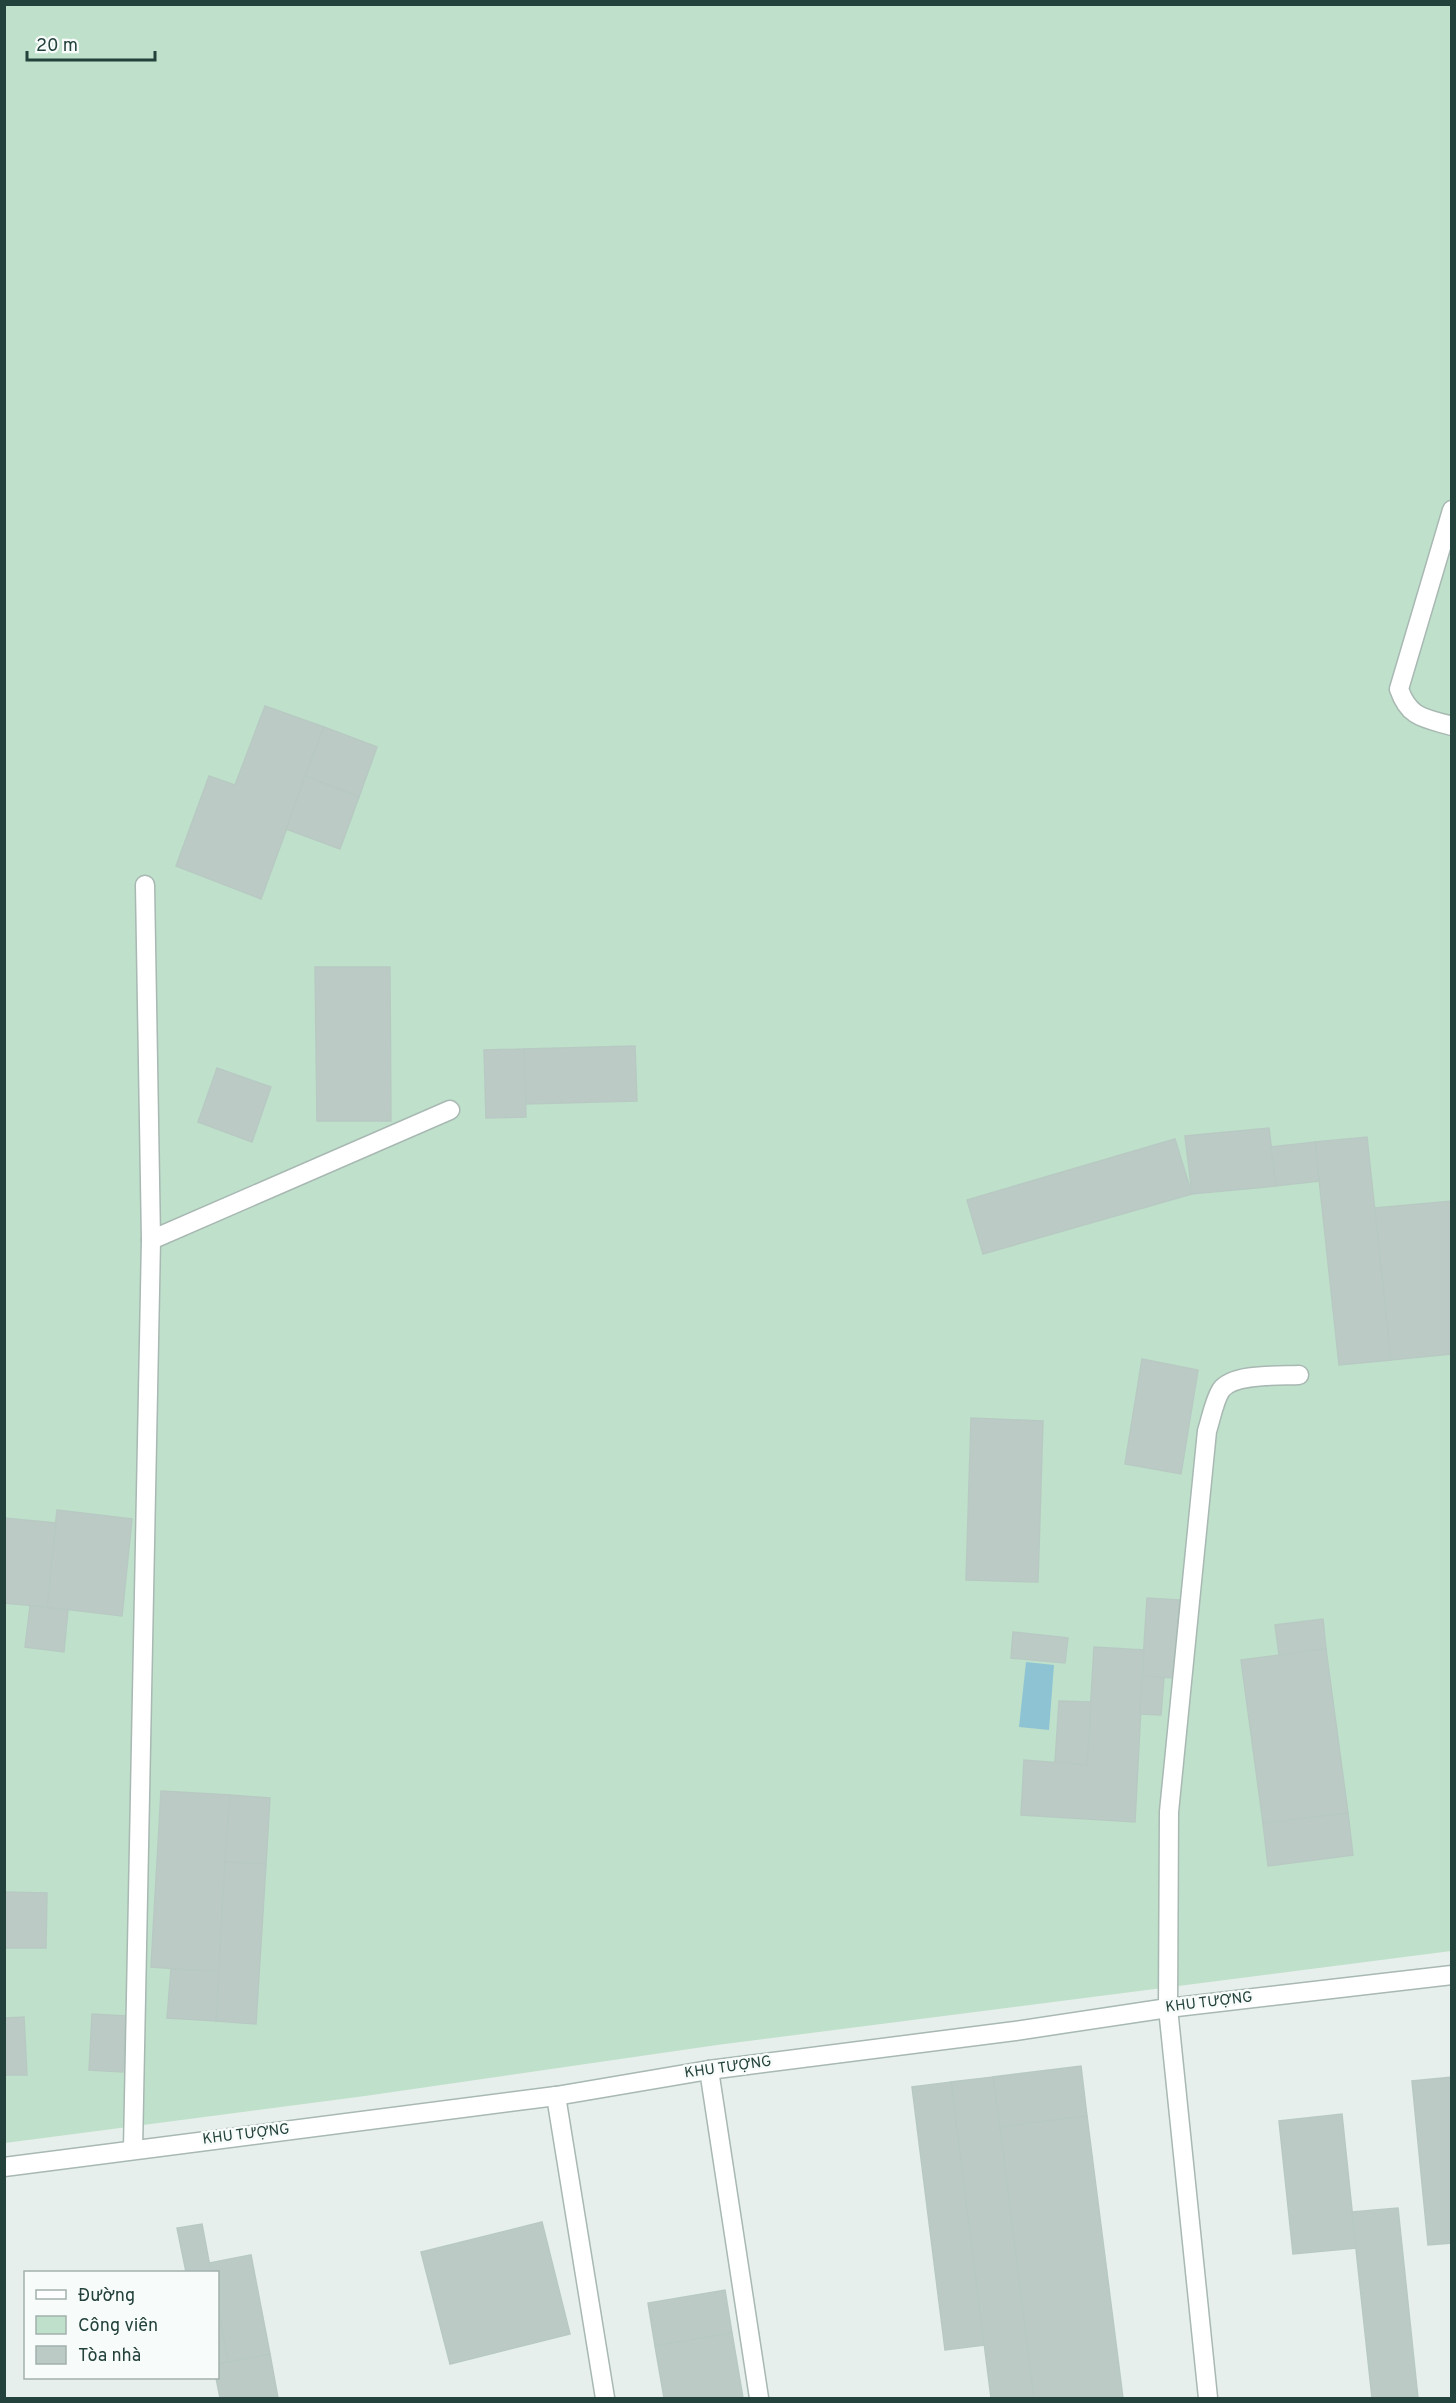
<svg xmlns="http://www.w3.org/2000/svg" width="1456" height="2403" font-family="Overpass,sans-serif">
<rect width="100%" height="100%" fill="#e6efeb"/>
<path fill="#bfe0ca" d="M4,5H1451V1951L717,2045L365,2096L5,2143Z"/>
<path fill="#8ec3d4" d="M1026,1662L1054,1665L1049,1730L1019,1727Z"/>
<g fill="#bbcac5" stroke="#b8c9c3" stroke-width="1.5">
<path d="M265,706L324,727L261,899L176,866L209,776L235,785Z"/>
<path d="M324,727L377,747L359,797L305,776Z"/>
<path d="M305,776L359,797L340,849L286,829Z"/>
<path d="M315,967H390L391,1121H317Z"/>
<path d="M635,1046L637,1101L526,1104L524,1049Z"/>
<path d="M524,1049L526,1117L486,1118L484,1050Z"/>
<path d="M217,1068L271,1087L252,1142L198,1122Z"/>
<path d="M1269,1128L1276,1186L1192,1194L1185,1136Z"/>
<path d="M1367,1137L1391,1360L1339,1365L1315,1142Z"/>
<path d="M1175,1139L1192,1194L983,1254L967,1200Z"/>
<path d="M1315,1142L1319,1181L1276,1186L1271,1147Z"/>
<path d="M1452,1201V1354L1391,1360L1375,1208Z"/>
<path d="M1142,1359L1198,1370L1181,1474L1125,1464Z"/>
<path d="M971,1418L1043,1421L1038,1582L966,1580Z"/>
<path d="M57,1510L132,1519L122,1616L47,1607Z"/>
<path d="M4,1518L56,1523L47,1607L4,1603Z"/>
<path d="M1147,1598L1179,1600L1175,1678L1142,1676Z"/>
<path d="M30,1606L68,1610L64,1652L25,1647Z"/>
<path d="M1323,1619L1326,1649L1279,1655L1275,1625Z"/>
<path d="M1013,1632L1068,1638L1065,1663L1011,1658Z"/>
<path d="M1094,1647L1144,1650L1135,1822L1021,1815L1024,1760L1087,1765Z"/>
<path d="M1326,1649L1348,1813L1263,1823L1241,1660Z"/>
<path d="M1142,1676L1164,1678L1161,1715L1140,1714Z"/>
<path d="M1059,1701L1091,1702L1087,1765L1055,1762Z"/>
<path d="M161,1791L230,1795L219,1972L151,1967Z"/>
<path d="M230,1795L270,1798L266,1864L225,1862Z"/>
<path d="M1348,1813L1353,1855L1268,1866L1263,1823Z"/>
<path d="M225,1862L266,1864L256,2024L216,2021Z"/>
<path d="M4,1892L47,1893L46,1948H4Z"/>
<path d="M171,1969L219,1972L216,2021L167,2018Z"/>
<path d="M92,2014L126,2016L123,2072L89,2070Z"/>
<path d="M24,2017L27,2075H4V2018Z"/>
<path d="M1081,2066L1087,2116L1000,2127L993,2077Z"/>
<path d="M993,2077L1000,2127L1034,2398H991L951,2082Z"/>
<path d="M1452,2077V2243L1428,2245L1412,2081Z"/>
<path d="M951,2082L984,2345L945,2350L912,2087Z"/>
<path d="M1342,2114L1356,2248L1293,2254L1279,2121Z"/>
<path d="M1087,2116L1123,2398H1034L1000,2127Z"/>
<path d="M1398,2208L1418,2398H1372L1352,2212Z"/>
<path d="M542,2222L570,2334L450,2364L421,2252Z"/>
<path d="M202,2224L211,2272H186L177,2228Z"/>
<path d="M251,2255L270,2354L228,2362L218,2306V2272H211L209,2263Z"/>
<path d="M725,2290L732,2333L655,2346L648,2303Z"/>
<path d="M218,2306L228,2362L218,2364Z"/>
<path d="M732,2333L743,2398H664L655,2346Z"/>
<path d="M270,2354L278,2398H220L216,2378L218,2364Z"/>
</g>
<g fill="none" stroke-linecap="round" stroke-linejoin="round">
<g stroke="#a8b8b3" stroke-width="21">
<g id="minor">
<path d="M1452,510L1399,689C1409,718 1424,718 1452,726"/>
<path d="M151,1240L450,1110"/>
<path d="M709,2070L759,2398"/>
<path d="M556,2096L605,2398"/>
<path d="M133,2149L151,1240L145,885"/>
<path d="M1208,2398L1168,2008L1169,1812L1207,1431C1211,1419 1214,1401 1221,1390C1233,1373 1280,1376 1299,1375"/>
</g>
</g>
<g stroke="#a8b8b3" stroke-width="21">
<path id="tertiary" d="M4,2167L556,2096L709,2070L1015,2031L1168,2008L1452,1975"/>
</g>
<use href="#minor" stroke="#fff" stroke-width="18"/>
<use href="#tertiary" stroke="#fff" stroke-width="18"/>
</g>
<g text-anchor="middle" dominant-baseline="central" stroke-width="5" stroke-linejoin="round" paint-order="stroke">
<g font-size="15" fill="#24423c" stroke="#f7fbf9">
<text transform="translate(1209 2003) rotate(-7)">KHU TƯỢNG</text>
<text transform="translate(728 2068) rotate(-8)">KHU TƯỢNG</text>
<text transform="translate(246 2135) rotate(-7)">KHU TƯỢNG</text>
</g>
</g>
<rect width="1456" height="2403" fill="none" stroke="#24423c" stroke-width="12"/>
<rect x="24" y="2271" width="195" height="108" fill="#f7fbf9" stroke="#a3b1ad" stroke-width="1.5"/>
<rect x="36" y="2290" width="30" height="9" fill="#ffffff" stroke="#a3b1ad" stroke-width="1.5"/>
<text x="78" y="2301" font-size="18" fill="#24423c">Đường</text>
<rect x="36" y="2316" width="30" height="18" fill="#bfe0ca" stroke="#a3b1ad" stroke-width="1.5"/>
<text x="78" y="2331" font-size="18" fill="#24423c">Công viên</text>
<rect x="36" y="2346" width="30" height="18" fill="#bbcac5" stroke="#a3b1ad" stroke-width="1.5"/>
<text x="78" y="2361" font-size="18" fill="#24423c">Tòa nhà</text>
<path d="M27 51v9h128v-9" fill="none" stroke="#24423c" stroke-width="3"/>
<text x="36" y="51" font-size="18" fill="#24423c" stroke="#f7fbf9" stroke-width="4.5" paint-order="stroke">20 m</text>
</svg>
